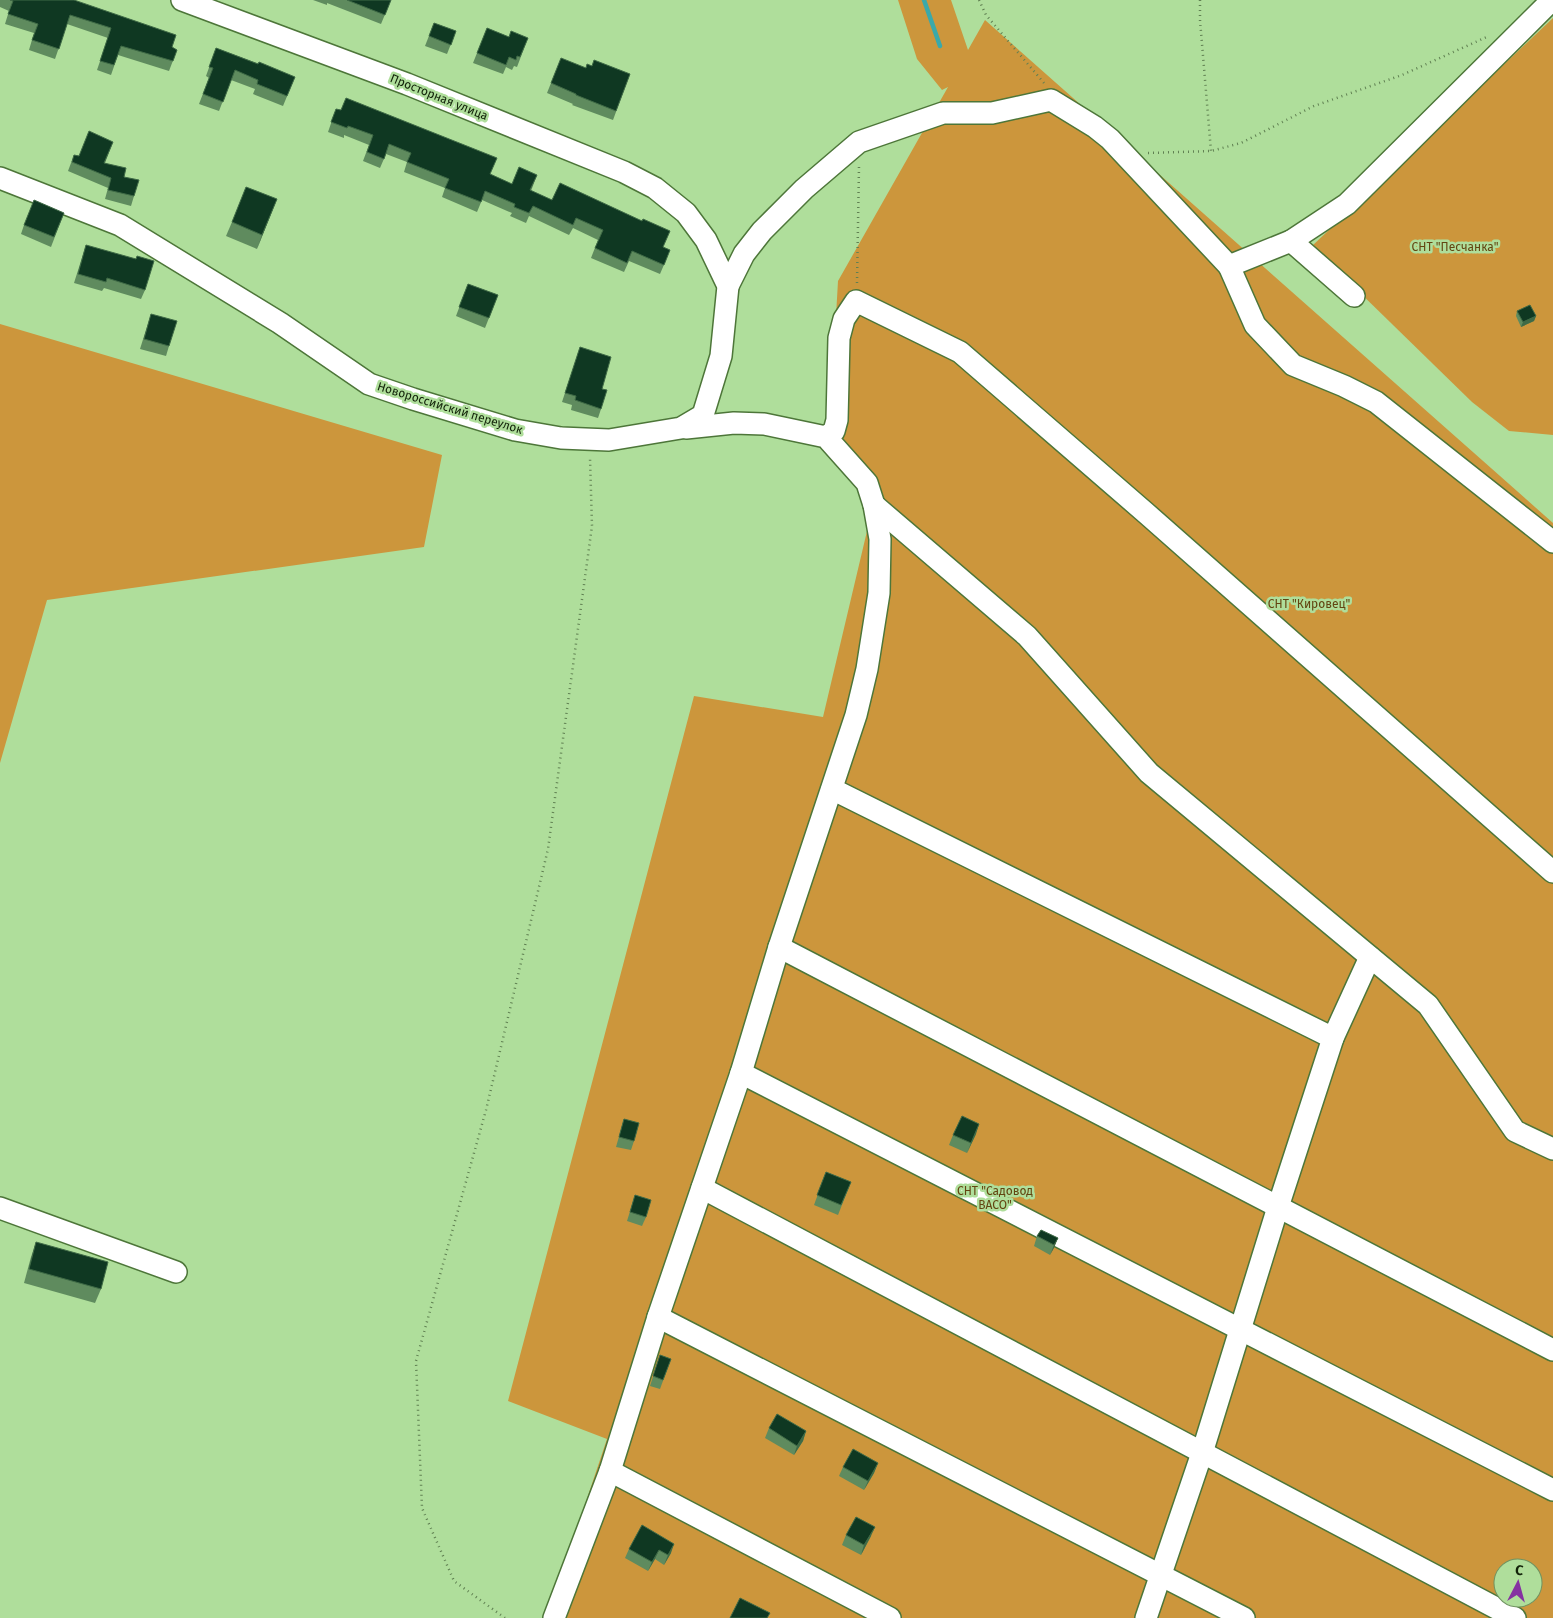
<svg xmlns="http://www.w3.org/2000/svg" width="1553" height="1618" font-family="'Fira Sans',sans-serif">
<rect width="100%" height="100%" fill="#afde9b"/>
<g fill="#cc963c" fill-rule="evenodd">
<path d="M898,0H951L968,50L985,20L1553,523V1143L1521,1127L1432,998L1153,762L1033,627L828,456L838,281L948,87L942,90L917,59Z"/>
<path d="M1553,18V435L1509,431L1472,402L1312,246Z"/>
<path d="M0,324L442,455L424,547L47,600L0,763Z"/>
<path d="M872,510L1023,640L1144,777L1424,1008L1510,1133L1553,1156V1618H547L607,1439L508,1401L694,696L823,717ZM1503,1568H1533V1598H1503Z"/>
</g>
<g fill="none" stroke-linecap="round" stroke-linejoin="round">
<path stroke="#3aa9aa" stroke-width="4.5" d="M924,0L940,46"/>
<g stroke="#4d7639" stroke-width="24">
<g id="minor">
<path d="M0,178L120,225L280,323L369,384L413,399L515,430L561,438L609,440L681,428L703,415L721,356L728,286L706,240L686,213L655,188L624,172L407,84L182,0"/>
<path d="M1291,241L1354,296"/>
<path d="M1229,266L1255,325L1293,365L1344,386L1376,402L1553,542"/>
<path d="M728,286L744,254L762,231L804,189L859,142L943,113H992L1051,100L1095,127L1110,139L1229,266L1291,241L1347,204L1552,0"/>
<path d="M826,437L834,431L837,420L839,338L844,319L856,301L960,352L1147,514L1553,872"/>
<path d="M874,505L1027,636L1149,773L1428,1005L1515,1131L1553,1149"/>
<path d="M832,789L1333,1038"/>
<path d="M779,947L1553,1350"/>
<path d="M741,1073L1553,1490"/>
<path d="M702,1188L1515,1618"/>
<path d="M0,1208L176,1272"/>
<path d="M658,1317L1244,1618"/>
<path d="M610,1471L890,1618"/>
<path d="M554,1618L610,1471L658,1317L741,1073L779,947L856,715L867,669L879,593L880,539L874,505L867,483L826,437L764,424L734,423L686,428"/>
<path d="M1146,1618L1202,1453L1278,1207L1333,1038L1370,957"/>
</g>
</g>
<g stroke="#608052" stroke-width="2.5" stroke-dasharray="1 4" stroke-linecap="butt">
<path d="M979,0L986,15L1044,83"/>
<path d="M1200,0V20L1211,151"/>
<path d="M1148,153L1211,151L1241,143L1314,106L1402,75L1489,36"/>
<path d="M857,283L859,166"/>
<path d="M505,1618L454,1581L422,1508L416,1361L486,1110L548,849L592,526L590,458"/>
</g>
<use href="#minor" stroke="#fff" stroke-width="21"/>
</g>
<g fill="#5f8b5e">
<path d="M0,0H74L177,50L169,71L118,55L111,75L97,70L108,38L67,24L55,59L29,50L34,33L5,24L9,11L0,7Z"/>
<path d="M313,0H391L381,24L327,3V5Z"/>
<path d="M434,23L456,31L447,54L425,46Z"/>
<path d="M487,28L509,37L528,38L517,67L514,66L512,70L506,67L503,74L473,63Z"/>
<path d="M216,48L295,77L283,106L253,94L255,89L231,80L219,111L199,104L209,78L206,76Z"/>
<path d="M592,66L630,74L613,120L572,105L573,104L547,93L551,83L586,68Z"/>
<path d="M336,109L512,184L537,175L531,191L664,248L666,260L660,274L629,261L624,272L591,258L598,240L573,228L569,235L529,216L526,223L510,216L512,213L482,200L477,212L442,197L445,188L404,172L407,162L386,154L380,168L363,161L369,145L344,135V138L328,132Z"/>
<path d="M113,142L105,163L124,177L134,196L131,206L105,199L108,188L68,171L74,155L79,156Z"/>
<path d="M277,199L257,249L226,236L232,222Z"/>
<path d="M64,213L51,247L21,234L24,225Z"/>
<path d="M86,245L145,290L141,299L104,288L102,291L74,283Z"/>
<path d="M468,284L498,295L485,328L456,316Z"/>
<path d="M1517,311L1536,316L1534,321L1521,327L1516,316Z"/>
<path d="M151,314L169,346L166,356L140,349Z"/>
<path d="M580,347L602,389L601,409L598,418L571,410L572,405L562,402Z"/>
<path d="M624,1119L634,1141L631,1150L616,1147Z"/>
<path d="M976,1134L967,1153L949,1145L953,1135Z"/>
<path d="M826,1172L851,1182L838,1215L814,1205Z"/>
<path d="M635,1195L646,1217L642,1226L627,1221Z"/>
<path d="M1037,1236L1058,1238L1050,1255L1034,1246Z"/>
<path d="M36,1242L101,1289L95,1303L24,1283L31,1257Z"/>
<path d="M660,1355L671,1359L660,1389L650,1386Z"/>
<path d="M769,1428L806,1431L803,1441L794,1455L765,1438Z"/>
<path d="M878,1463L874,1473L864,1490L839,1476L843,1467Z"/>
<path d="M642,1525L671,1553L664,1565L655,1559L648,1571L625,1558L629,1549Z"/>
<path d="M846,1535L871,1536L861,1555L842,1545Z"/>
</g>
<g fill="#3f6a46">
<path d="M277,199L257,249L262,235Z"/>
<path d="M1536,316L1534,321L1521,327L1523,322Z"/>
<path d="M979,1124L976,1134L967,1153L971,1143Z"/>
<path d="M1058,1238L1054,1248L1050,1255L1054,1245Z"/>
<path d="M806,1431L803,1441L794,1455L797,1446Z"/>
<path d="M878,1463L874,1473L864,1490L868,1481Z"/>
<path d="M875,1527L871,1536L861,1555L864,1545Z"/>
<path d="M674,1544L671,1553L664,1565L668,1555Z"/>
<path d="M659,1550L655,1559L648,1571L652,1562Z"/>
</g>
<g fill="#0f3822" stroke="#3f6a46">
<path d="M10,0H74L176,35L172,47L177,50L173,61L121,46L114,65L100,61L111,28L70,15L59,49L32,40L38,24L8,14L13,1Z"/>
<path d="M347,0H391L385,15Z"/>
<path d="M434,23L456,31L451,45L429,36Z"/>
<path d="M487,28L509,37L511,31L528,38L520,57L517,56L516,60L509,57L506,65L477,53Z"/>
<path d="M216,48L258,64L259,62L295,77L287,96L257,84L258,80L235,70L223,102L203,94L213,68L209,67Z"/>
<path d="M561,58L586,68L587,64L592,66L594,60L630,74L616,111L576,95V94L551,83Z"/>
<path d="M346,98L497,158L490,174L512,184L519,167L537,175L530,190L552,200L560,183L642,221L643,219L670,231L663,247L670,250L664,265L632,251L627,263L595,248L603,230L576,218L573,225L533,206L529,213L514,207L515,204L485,191L481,202L445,188L449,179L407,162L411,153L389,144L384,159L367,152L373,135L348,126L347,128L331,122L336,109L341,110Z"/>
<path d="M89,131L113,142L104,163L126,168L124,177L139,180L134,196L108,190L111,178L72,162L74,155L79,156Z"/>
<path d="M246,187L277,199L262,235L232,222Z"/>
<path d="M34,200L64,213L54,237L24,225Z"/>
<path d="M86,245L136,259L137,256L154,261L145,290L107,278L106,282L78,274Z"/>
<path d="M468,284L498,295L489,318L459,307Z"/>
<path d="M1530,305L1536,316L1523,322L1517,311Z"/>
<path d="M151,314L177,321L169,346L144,339Z"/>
<path d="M580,347L611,357L602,389L607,390L601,409L575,400L576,396L565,393Z"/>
<path d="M962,1116L979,1124L971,1143L953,1135Z"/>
<path d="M624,1119L639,1123L634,1141L619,1137Z"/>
<path d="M826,1172L851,1182L841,1205L817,1195Z"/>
<path d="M635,1195L651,1200L646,1217L630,1212Z"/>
<path d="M1041,1230L1058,1238L1054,1245L1037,1236Z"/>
<path d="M36,1242L108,1262L101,1289L29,1269Z"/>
<path d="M660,1355L671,1359L663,1380L653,1376Z"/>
<path d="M777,1414L806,1431L797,1446L769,1428Z"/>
<path d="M853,1449L878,1463L868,1481L843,1467Z"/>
<path d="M856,1517L875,1527L864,1545L846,1535Z"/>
<path d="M642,1525L674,1544L668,1555L659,1550L652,1562L629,1549Z"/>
<path d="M740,1598L770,1613L767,1618H730Z"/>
</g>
<g text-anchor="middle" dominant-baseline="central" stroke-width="5" stroke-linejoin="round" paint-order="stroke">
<g font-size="12" fill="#122309" stroke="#afde9b">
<text transform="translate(439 97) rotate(22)">Просторная улица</text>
<text transform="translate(450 408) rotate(17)">Новороссийский переулок</text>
</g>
<g font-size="12" fill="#634511" stroke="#afde9b">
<text x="1455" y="247">СНТ "Песчанка"</text>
<text x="1309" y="604">СНТ "Кировец"</text>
<text x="995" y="1191">СНТ "Садовод<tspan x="995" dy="14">ВАСО"</tspan></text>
</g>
</g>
<g transform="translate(1518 1583) rotate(6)"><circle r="24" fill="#afde9b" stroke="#709361"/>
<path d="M0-4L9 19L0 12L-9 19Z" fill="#8532a1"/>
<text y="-8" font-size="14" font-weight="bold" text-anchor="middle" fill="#122309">С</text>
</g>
</svg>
